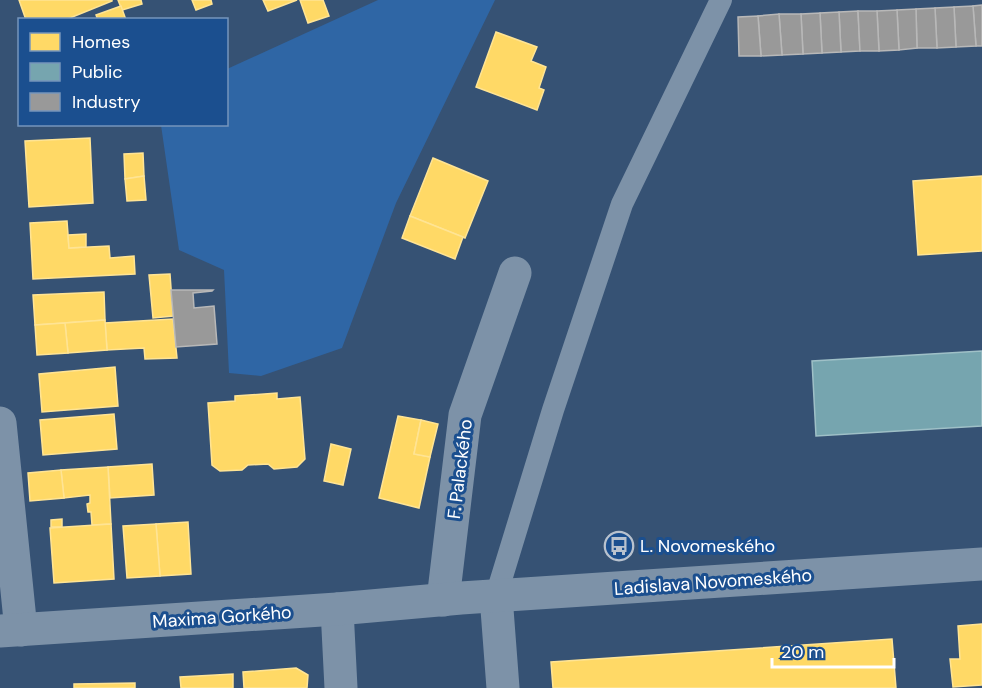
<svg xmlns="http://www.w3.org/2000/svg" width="982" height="688" font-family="'DM Sans',sans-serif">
<rect width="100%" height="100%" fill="#365274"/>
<path fill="#2f66a5" d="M378,0H495L396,203L342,348L261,376L229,373L224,270L179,250L161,125L226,124L227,69Z"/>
<g fill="#ffd966" stroke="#ffe494" stroke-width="1.5">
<path d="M19,0H112V1L65,20H26Z"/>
<path d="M118,0H141L142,4L122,10Z"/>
<path d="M192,0H211L212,4L196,10Z"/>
<path d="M263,0H297L268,11Z"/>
<path d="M300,0H323L329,16L308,23Z"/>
<path d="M121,6L126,20H98L96,15Z"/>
<path d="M496,32L537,47L531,61L546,67L539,88L544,90L537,110L476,87Z"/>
<path d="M90,138L93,203L29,207L25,141Z"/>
<path d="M143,153L144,176L125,179L124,154Z"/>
<path d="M433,158L488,181L465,238L410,216Z"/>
<path d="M144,176L146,200L127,201L125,179Z"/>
<path d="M982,176V251L918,255L913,181Z"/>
<path d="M410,216L463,237L455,259L402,238Z"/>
<path d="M67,221L69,248L109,246L110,258L134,256L135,274L33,279L30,223Z"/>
<path d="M86,234V247L69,248L68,235Z"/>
<path d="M170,274L173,316L153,318L149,275Z"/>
<path d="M104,292L105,320L35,325L33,295Z"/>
<path d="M173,319L177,358L145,359L144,348L107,350L105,323Z"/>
<path d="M105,320L107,350L68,353L65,323Z"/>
<path d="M65,323L68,353L37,355L35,325Z"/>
<path d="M115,367L118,406L42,412L39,374Z"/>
<path d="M277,393V399L300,397L305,459L297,467L274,469L268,464L248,465L242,470L220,471L212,465L208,403L235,401V396Z"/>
<path d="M114,414L117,449L43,455L40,420Z"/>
<path d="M398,416L421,420L414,454L430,457L419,508L379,498Z"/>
<path d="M421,420L438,424L430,457L414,454Z"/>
<path d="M331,444L351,449L343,485L324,481Z"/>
<path d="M152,464L154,495L110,498L108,467Z"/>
<path d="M108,467L111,524L92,525L91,512H88L87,504L90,503V495L64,498L61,470Z"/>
<path d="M61,470L64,498L30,501L28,473Z"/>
<path d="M62,519V527H51V520Z"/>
<path d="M188,522L191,574L160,576L156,524Z"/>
<path d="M111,524L114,579L54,583L50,528Z"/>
<path d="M156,524L160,576L127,578L123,526Z"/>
<path d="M982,624V685L953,687L950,659H960L958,626Z"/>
<path d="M892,639L896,688H553L551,662Z"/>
<path d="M296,668L308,675L307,688H244L243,672Z"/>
<path d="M233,674V688H181L180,677Z"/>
<path d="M135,683V688H74V684Z"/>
</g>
<path fill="#76a5af" stroke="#9fc0c7" stroke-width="1.5" d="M982,351V426L816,436L812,361Z"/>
<g fill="#999" stroke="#b8b8b8" stroke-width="1.5">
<path d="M982,5V46H976L973,6Z"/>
<path d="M973,6L976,46L956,47L954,7Z"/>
<path d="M954,7L956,47L937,48L935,8Z"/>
<path d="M935,8L937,48H917L916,9Z"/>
<path d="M916,9L917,48L899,50L897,10Z"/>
<path d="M897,10L899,50L879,51L877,11Z"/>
<path d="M858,11L860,51L841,52L839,12Z"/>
<path d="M858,11H877L879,51H860Z"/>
<path d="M839,12L841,52L822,53L820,13Z"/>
<path d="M820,13L822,53L803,54L801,14Z"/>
<path d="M779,14H801L803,54L782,55Z"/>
<path d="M779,14L782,55L761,56L758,16Z"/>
<path d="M758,16L761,56H739L738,17Z"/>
<path d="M171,290H213L212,291L193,293L194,308L214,306L217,344L176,347Z"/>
</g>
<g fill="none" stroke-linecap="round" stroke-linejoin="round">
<path stroke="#7d92a8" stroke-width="22" d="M496,596L553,410L622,204L721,0"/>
<g stroke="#7d92a8" stroke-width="33">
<path d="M0,423L21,630"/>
<path d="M496,596L503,688"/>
<path d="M443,600L465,415L515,273"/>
<path d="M337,609L341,688"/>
<path d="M0,631L337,609L461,598L982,564"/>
</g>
</g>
<defs>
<g id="bus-ring" transform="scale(1.5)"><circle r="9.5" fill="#1b4f8f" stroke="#b9c2ce" stroke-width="1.5"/><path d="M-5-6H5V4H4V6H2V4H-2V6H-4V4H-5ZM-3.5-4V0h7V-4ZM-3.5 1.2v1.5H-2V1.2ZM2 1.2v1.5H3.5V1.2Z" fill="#b9c2ce"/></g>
</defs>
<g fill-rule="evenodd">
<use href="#bus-ring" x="619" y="546"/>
</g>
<g text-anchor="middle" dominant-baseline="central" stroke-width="6" stroke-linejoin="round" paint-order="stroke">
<g font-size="18" fill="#fff" stroke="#1b4f8f">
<text transform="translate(460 469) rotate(-83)">F. Palackého</text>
<text transform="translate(713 582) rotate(-4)">Ladislava Novomeského</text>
<text transform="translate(222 617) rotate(-4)">Maxima Gorkého</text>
</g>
<g font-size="18" fill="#fff" stroke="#1b4f8f" text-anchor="start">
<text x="640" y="546">L. Novomeského</text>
</g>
</g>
<rect x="18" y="18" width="210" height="108" fill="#1b4f8f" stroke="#7695bc" stroke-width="1.5"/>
<rect x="30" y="33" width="30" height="18" fill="#ffd966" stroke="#7695bc" stroke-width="1.5"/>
<text x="72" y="48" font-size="18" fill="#ffffff">Homes</text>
<rect x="30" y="63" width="30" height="18" fill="#76a5af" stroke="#7695bc" stroke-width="1.5"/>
<text x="72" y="78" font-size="18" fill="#ffffff">Public</text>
<rect x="30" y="93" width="30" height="18" fill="#999999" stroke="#7695bc" stroke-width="1.5"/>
<text x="72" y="108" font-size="18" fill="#ffffff">Industry</text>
<path d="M772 658v9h122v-9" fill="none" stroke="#ffffff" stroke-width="3"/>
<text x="781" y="658" font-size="18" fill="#ffffff" stroke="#1b4f8f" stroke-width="4.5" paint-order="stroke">20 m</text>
</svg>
